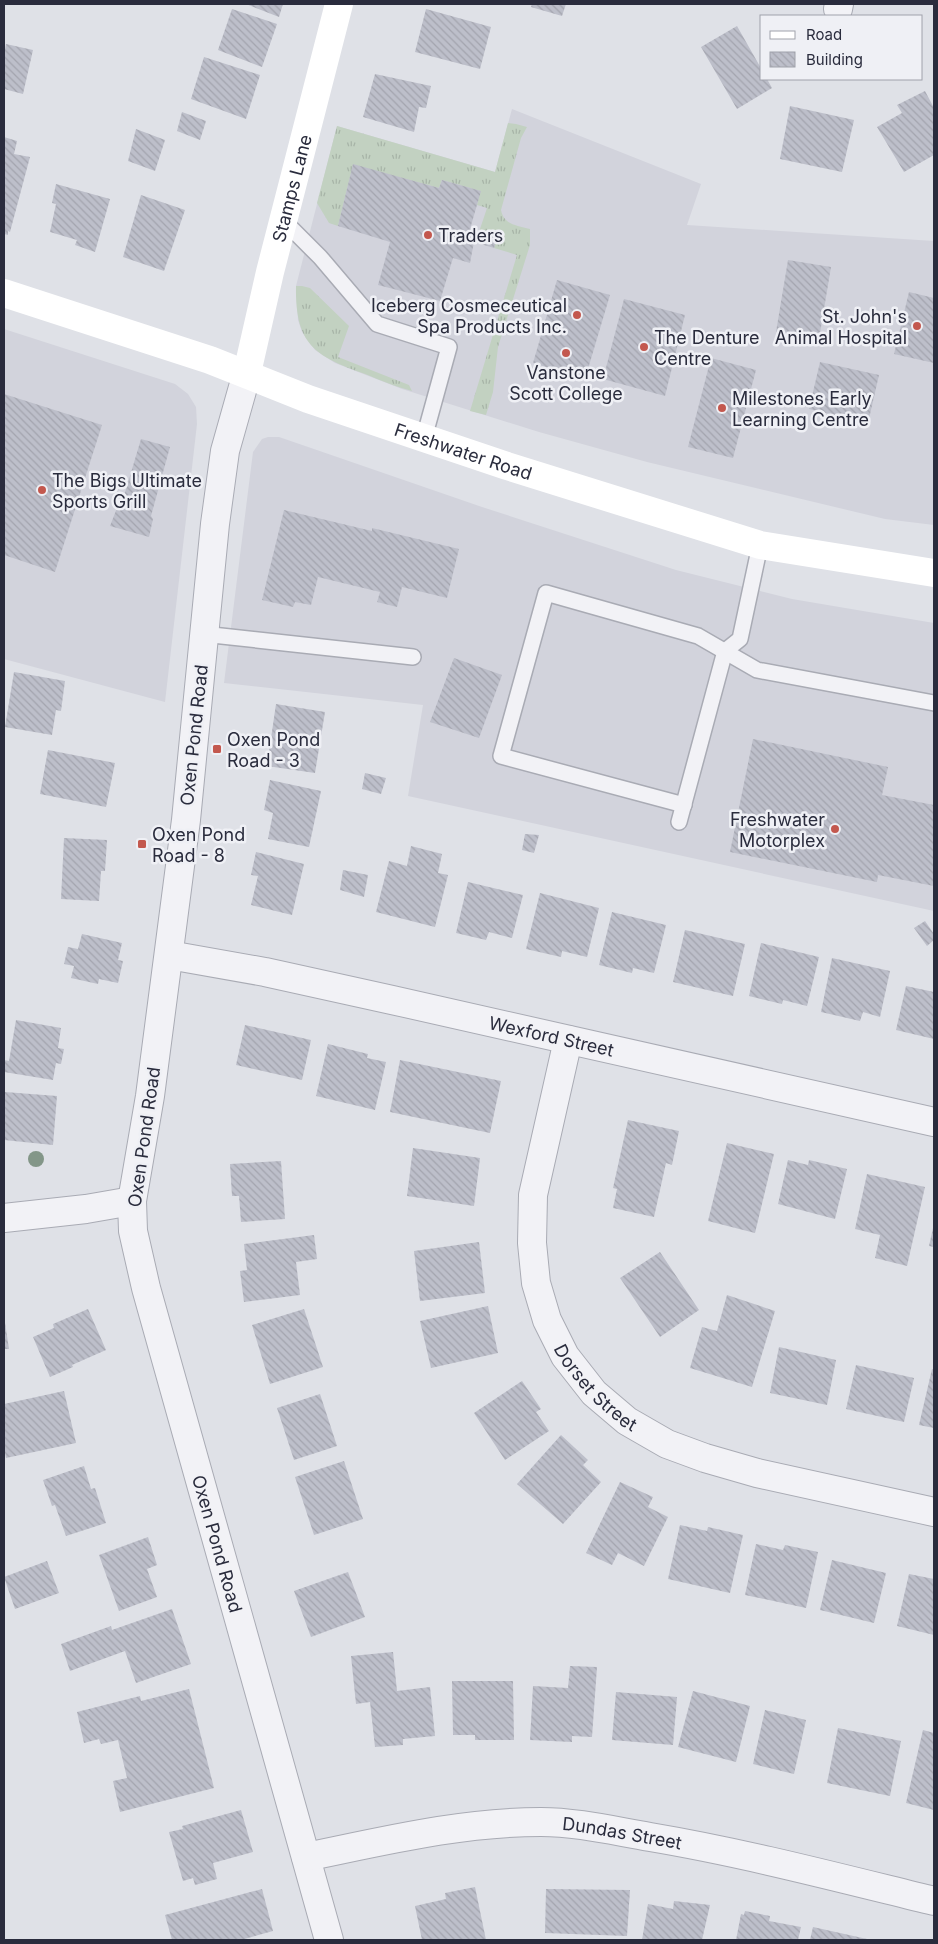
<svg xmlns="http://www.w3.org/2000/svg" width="938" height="1944" font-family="Inter,sans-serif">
<defs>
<pattern id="grass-tufts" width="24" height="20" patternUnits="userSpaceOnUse" patternTransform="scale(1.25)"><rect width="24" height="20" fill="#c2d1c1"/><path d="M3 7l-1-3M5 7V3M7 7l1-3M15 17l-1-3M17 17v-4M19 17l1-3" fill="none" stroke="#a7b4a7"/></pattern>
<pattern id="building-back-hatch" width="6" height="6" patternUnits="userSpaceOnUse" patternTransform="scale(1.25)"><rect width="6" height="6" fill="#bdbfca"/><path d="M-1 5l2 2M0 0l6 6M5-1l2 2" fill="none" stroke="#a3a4ae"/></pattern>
</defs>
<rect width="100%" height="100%" fill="#dfe1e7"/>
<g fill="#d2d3dc">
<path d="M512,109L701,184L687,225L934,241V525L885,519L647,462L539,432L402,389L335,363L315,350L302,332L298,320L296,286L337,126L495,172Z"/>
<path d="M4,329L175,384L188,394L196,407L197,424L165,702L4,659Z"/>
<path d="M268,437H279L311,448L482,507L676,570L792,599L934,623V911L408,796L423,705L224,683L253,452L262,439Z"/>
</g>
<g fill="url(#grass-tufts)">
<path d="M508,123L516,124L527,127L521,138L501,210C504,225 516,225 530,229V245L498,347L493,392L486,415L470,411L517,255L494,248L497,238L479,232L487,208L477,205L480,191L442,180L439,188L353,165L338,226L329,223L317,203L337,126L495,172Z"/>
<path d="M296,286H302L310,288L349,326L338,357L409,385L412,391C396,387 380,380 365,374C314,356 295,344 296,286Z"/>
</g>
<g fill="url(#building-back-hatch)">
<path d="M246,4H283L279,17Z"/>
<path d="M532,4H566L562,16L531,7Z"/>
<path d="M232,9L277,24L262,67L218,50Z"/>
<path d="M426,9L491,27L480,69L415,52Z"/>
<path d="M737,26L762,70V79H767L772,88L737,109L701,47Z"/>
<path d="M6,44L33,50L23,94L4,89V55Z"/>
<path d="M204,57L260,75L246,119L191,99Z"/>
<path d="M375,74L431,86L426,108L419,107L414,132L363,117Z"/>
<path d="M925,91L934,108V155L904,172L877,127L902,113L897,105Z"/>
<path d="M790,106L854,120L842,172L780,159Z"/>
<path d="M182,112L206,121L200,140L177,131Z"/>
<path d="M136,129L165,140L155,171L128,161Z"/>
<path d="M4,137L17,141L14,154L30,157L10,232L8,231V235L4,234Z"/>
<path d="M353,164L439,188L442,180L481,191L470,229L497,238L494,248L474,242L470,263L453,258L440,301L378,285L390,242L338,226Z"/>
<path d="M56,184L110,199L95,252L75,245L77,240L50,232L56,204L52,203Z"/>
<path d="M141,195L185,210L164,271L123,257Z"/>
<path d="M788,260L831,267L819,339L776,332Z"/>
<path d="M557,280L610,295L585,379L533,363Z"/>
<path d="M909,292L934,298V363L894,354Z"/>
<path d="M624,299L685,315L665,396L603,379Z"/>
<path d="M711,358L756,370L733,458L688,447Z"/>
<path d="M820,362L879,375L868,423L809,409Z"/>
<path d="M4,394L102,425L55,572L4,555Z"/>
<path d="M141,439L170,447L151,516L153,519L149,537L110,526L117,508L121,506Z"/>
<path d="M284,510L372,531V528L459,549L447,598L402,587L397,607L377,602L380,592L318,577L311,605L295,602L293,607L262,600Z"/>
<path d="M454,658L502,675L479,738L430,722Z"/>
<path d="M14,672L65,681L61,711L56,710L52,735L5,727Z"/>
<path d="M276,704L325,712L315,773L267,766Z"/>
<path d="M753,739L888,767L882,795L934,805V886L878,875L877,882L730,852Z"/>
<path d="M48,750L115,763L106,807L40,794Z"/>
<path d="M365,773L386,778L381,794L362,789Z"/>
<path d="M270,780L321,791L309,847L268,839L273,813L264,810Z"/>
<path d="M525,834L539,835L534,853L522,850Z"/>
<path d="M64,838L107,840L105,871H101L99,901L61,899Z"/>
<path d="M411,846L442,854L438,873L448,875L435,927L376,912L389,861L407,866Z"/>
<path d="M256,852L304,864L292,915L251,905L258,876L251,875Z"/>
<path d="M343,870L368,875L364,897L340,890Z"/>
<path d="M468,882L523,895L512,938L489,932L486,940L456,933Z"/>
<path d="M540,893L599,908L587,957L562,951L561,957L526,949Z"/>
<path d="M612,912L666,925L654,973L633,968L632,973L599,965Z"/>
<path d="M925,921L934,934V940L927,946L914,928Z"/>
<path d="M685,930L745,944L733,996L673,982Z"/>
<path d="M82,934L122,943L118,960L123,961L118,983L99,979L98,984L71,978L74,966L64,964L68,947L78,949Z"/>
<path d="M761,943L819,957L807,1006L783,1000L782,1004L749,996Z"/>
<path d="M832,958L890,971L880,1017L863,1012L860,1021L821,1012Z"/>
<path d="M906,986L934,992V1039L896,1030Z"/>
<path d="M16,1020L61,1028L58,1048L64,1049L61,1064L56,1063L53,1080L4,1072V1060L9,1061Z"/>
<path d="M245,1025L311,1040L302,1080L236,1065Z"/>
<path d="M328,1044L368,1054L367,1058L386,1062L375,1110L316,1096Z"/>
<path d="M400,1060L501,1081L490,1133L390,1112Z"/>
<path d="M5,1092L57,1096L53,1145L4,1140Z"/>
<path d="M628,1120L679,1131L672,1165L666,1163L654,1217L613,1208L617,1189L613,1188Z"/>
<path d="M727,1143L774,1154L755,1233L708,1221Z"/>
<path d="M413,1148L480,1158L474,1206L407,1196Z"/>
<path d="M788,1160L808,1165L809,1160L847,1169L835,1219L778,1204Z"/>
<path d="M281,1161L285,1219L241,1222L239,1196H232L230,1164Z"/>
<path d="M867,1174L925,1187L907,1266L875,1258L880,1235L855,1229Z"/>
<path d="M933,1228H934V1247L929,1246Z"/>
<path d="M314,1235L317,1259L296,1262L300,1295L244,1302L240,1271L247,1270L244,1244Z"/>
<path d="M479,1242L485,1293L420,1301L414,1251Z"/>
<path d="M660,1252L699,1310L660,1337L620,1278Z"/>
<path d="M727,1295L775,1311L752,1387L690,1368L702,1327L717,1331Z"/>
<path d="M488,1306L498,1353L431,1368L420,1321Z"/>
<path d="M88,1309L106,1350L72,1365L73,1367L50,1377L33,1337L54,1328L53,1324Z"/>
<path d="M304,1309L323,1367L270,1384L252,1325Z"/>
<path d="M4,1316L9,1349H4Z"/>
<path d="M779,1347L836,1360L827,1405L770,1393Z"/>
<path d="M856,1365L914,1378L904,1422L846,1409Z"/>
<path d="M932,1369L934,1370V1428L919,1425Z"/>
<path d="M522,1381L541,1409L536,1412L549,1431L505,1460L474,1413Z"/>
<path d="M64,1391L76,1443L6,1458L4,1447V1404Z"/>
<path d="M320,1394L337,1446L294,1460L277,1408Z"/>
<path d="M561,1435L588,1460L583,1465L601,1482L563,1524L517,1484Z"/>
<path d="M344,1461L363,1519L314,1535L295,1477Z"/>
<path d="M84,1466L91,1489L95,1488L106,1523L66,1536L55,1505L52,1506L43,1480Z"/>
<path d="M620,1482L653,1497L648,1507L668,1517L644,1566L618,1553L612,1565L586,1553Z"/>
<path d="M680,1525L707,1531L708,1527L743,1535L730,1593L668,1579Z"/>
<path d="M148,1537L157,1565L147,1569L157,1597L119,1611L99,1555Z"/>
<path d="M756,1544L783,1550L785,1545L818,1552L806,1608L745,1595Z"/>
<path d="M832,1560L886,1573L874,1623L820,1610Z"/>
<path d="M47,1561L59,1593L15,1609L4,1577Z"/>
<path d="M348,1572L365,1617L311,1637L294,1591Z"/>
<path d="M909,1574L934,1579V1635L897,1626Z"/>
<path d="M172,1609L191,1664L136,1683L125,1651L70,1671L61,1644L111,1626L112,1630Z"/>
<path d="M393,1652L397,1691L430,1687L435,1736L403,1739V1745L375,1747L370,1702L356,1704L351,1656Z"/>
<path d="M570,1666L597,1667L592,1737L572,1736V1742L530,1740L533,1686L568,1688Z"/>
<path d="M452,1681H513L514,1740H475V1735H453Z"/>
<path d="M189,1689L214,1788L120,1812L113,1781L127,1778L118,1740L101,1744L99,1739L84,1743L77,1712L140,1696L141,1701Z"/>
<path d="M693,1691L750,1706L736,1762L678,1747Z"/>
<path d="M616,1692L677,1697L673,1745L612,1740Z"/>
<path d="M765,1710L806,1720L794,1774L753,1764Z"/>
<path d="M838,1728L901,1741L890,1796L827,1783Z"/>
<path d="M923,1730L934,1733V1810L906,1803Z"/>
<path d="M241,1810L253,1852L213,1863L217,1879L195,1885L193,1878L183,1881L169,1832L183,1829L182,1826Z"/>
<path d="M475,1887L486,1940H422L415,1906L446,1899L445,1893Z"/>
<path d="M262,1889L273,1931L241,1940H172L165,1915Z"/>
<path d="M546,1889L630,1890L627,1936L545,1933Z"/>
<path d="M674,1901L710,1905L702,1940H642L648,1904L673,1909Z"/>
<path d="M745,1911L770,1916L769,1921L801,1927L798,1940H736L741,1914L744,1915Z"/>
<path d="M813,1927L867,1939V1940H810Z"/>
</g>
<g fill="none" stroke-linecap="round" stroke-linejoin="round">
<g stroke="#a9abb4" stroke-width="18">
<g id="lane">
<path d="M283,220L320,257L377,324L449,347L424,438"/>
<path d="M203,634L413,657"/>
<path d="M684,805L501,756L546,593L698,636L757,670L934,703"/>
<path d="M679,822L725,651L740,639L760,545"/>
</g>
</g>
<g stroke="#a9abb4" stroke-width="30">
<g id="street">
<path d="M838,9L839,4"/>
<path id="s1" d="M247,373L225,451L215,524L186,820L150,1096L132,1201L133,1231L146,1288L329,1940"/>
<path id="s2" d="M169,955L265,972L392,1000L934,1122"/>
<path id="s3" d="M568,1040L533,1195L532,1243L536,1283L547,1320L565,1356L594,1393L627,1421L667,1444L705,1458L757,1473L934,1512"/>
<path d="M4,1218L86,1209L132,1201"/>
<path id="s4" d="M306,1857C384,1841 461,1822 541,1822C577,1822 614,1831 650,1837C745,1853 840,1878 934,1901"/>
</g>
</g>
<use href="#lane" stroke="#f2f2f6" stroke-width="15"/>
<use href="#street" stroke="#f2f2f6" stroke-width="28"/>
<g stroke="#fff" stroke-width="28">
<path id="s5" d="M4,293L210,360L308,399L507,466L760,545L934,573"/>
<path id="s6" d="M247,373L270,272L339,4"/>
</g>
</g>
<circle fill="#839688" cx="36" cy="1159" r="8"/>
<g fill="#c3584e" stroke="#eff0f5" stroke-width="2">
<circle cx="428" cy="235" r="5"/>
<circle cx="577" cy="315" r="5"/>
<circle cx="917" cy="326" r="5"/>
<circle cx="644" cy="347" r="5"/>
<circle cx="566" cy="353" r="5"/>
<circle cx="722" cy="408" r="5"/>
<circle cx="42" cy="490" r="5"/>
<rect x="212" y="744" width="10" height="10" rx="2.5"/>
<circle cx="835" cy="829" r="5"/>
<rect x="137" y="839" width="10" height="10" rx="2.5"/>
</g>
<g text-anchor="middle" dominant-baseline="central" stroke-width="5" stroke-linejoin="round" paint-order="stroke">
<g font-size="18" fill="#2a2c3d" stroke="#eff0f5">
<text stroke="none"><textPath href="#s6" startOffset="190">Stamps Lane</textPath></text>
<text stroke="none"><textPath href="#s5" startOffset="486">Freshwater Road</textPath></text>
<text transform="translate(194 735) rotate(-84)">Oxen Pond Road</text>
<text stroke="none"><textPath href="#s2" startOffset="391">Wexford Street</textPath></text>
<text transform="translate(144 1137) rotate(-82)">Oxen Pond Road</text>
<text stroke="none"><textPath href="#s3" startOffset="370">Dorset Street</textPath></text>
<text stroke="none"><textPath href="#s1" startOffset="1191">Oxen Pond Road</textPath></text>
<text stroke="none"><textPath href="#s4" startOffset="320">Dundas Street</textPath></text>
</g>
<g font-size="18" fill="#2a2c3d" stroke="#eff0f5" text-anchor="start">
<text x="438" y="235">Traders</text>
<text x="567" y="305" text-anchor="end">Iceberg Cosmeceutical<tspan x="567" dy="21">Spa Products Inc.</tspan></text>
<text x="907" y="316" text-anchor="end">St. John's<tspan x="907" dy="21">Animal Hospital</tspan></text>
<text x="654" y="337">The Denture<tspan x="654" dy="21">Centre</tspan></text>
<text x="566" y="372" text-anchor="middle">Vanstone<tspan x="566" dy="21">Scott College</tspan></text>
<text x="732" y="398">Milestones Early<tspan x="732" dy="21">Learning Centre</tspan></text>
<text x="52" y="480">The Bigs Ultimate<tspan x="52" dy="21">Sports Grill</tspan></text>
<text x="227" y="739">Oxen Pond<tspan x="227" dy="21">Road - 3</tspan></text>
<text x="825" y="819" text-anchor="end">Freshwater<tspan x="825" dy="21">Motorplex</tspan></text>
<text x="152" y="834">Oxen Pond<tspan x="152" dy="21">Road - 8</tspan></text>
</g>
</g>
<rect width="938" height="1944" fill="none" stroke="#2a2c3d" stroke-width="10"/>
<rect x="760" y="15" width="162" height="65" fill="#eff0f5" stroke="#a0a2ab"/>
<rect x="770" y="31" width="25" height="8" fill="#ffffff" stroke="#a0a2ab"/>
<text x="806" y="40" font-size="15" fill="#2a2c3d">Road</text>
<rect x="770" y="52" width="25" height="15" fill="url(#building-back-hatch)" stroke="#a0a2ab"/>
<text x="806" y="65" font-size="15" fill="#2a2c3d">Building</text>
</svg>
